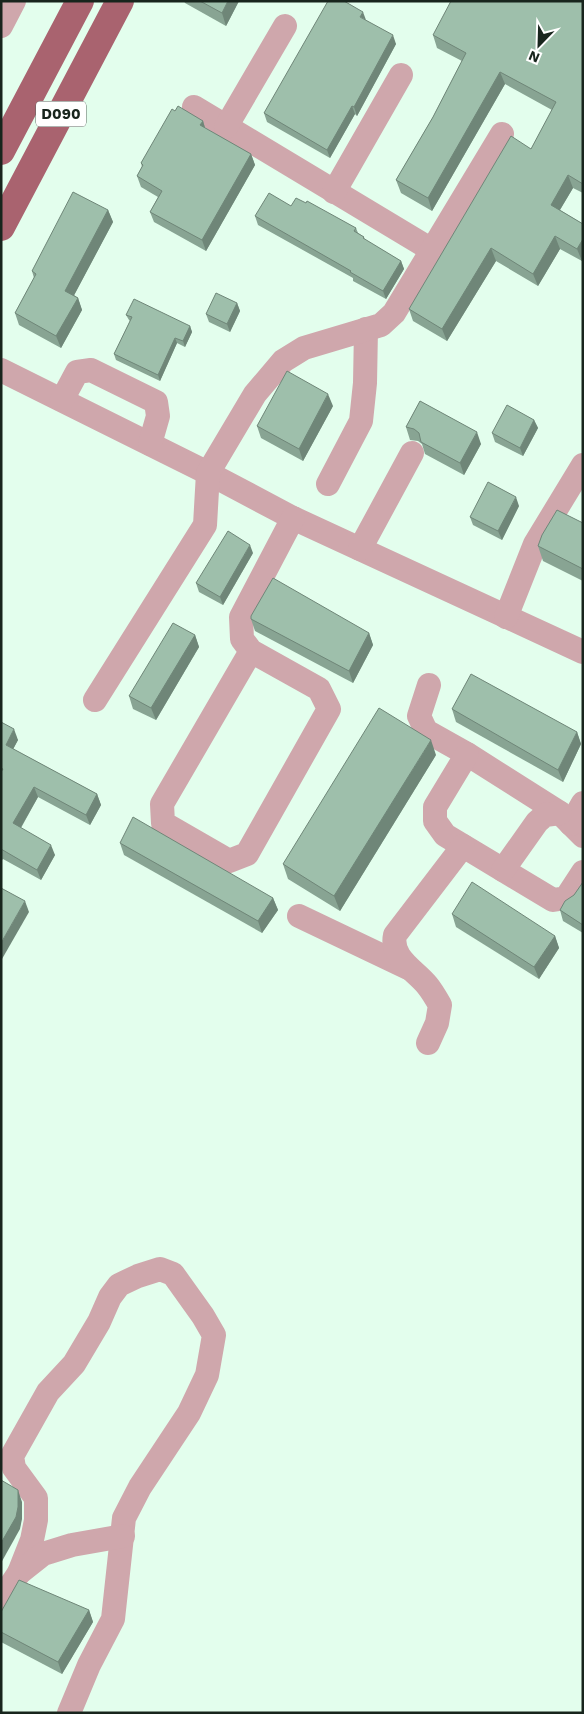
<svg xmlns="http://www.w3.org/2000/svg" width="584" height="1714" font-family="'Work Sans',sans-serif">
<rect width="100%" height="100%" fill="#e3feed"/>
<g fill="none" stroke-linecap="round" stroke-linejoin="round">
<g stroke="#cfa7ac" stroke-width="24">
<path d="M1,26L14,1"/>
<path d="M194,107L432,250"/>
<path d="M226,127L285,26"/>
<path d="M334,192L401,75"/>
<path d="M1,370L208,473L293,518L583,652"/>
<path d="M62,400L77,372L91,370L156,402L158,416L150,444"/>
<path d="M328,484L361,421L365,383L366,329"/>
<path d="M360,549L412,453"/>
<path d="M506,617L535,544L583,465"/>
<path d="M251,651L162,804L163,823L229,861L247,854L329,709L319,689L251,651L242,639L241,617L293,518"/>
<path d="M429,685L419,716L426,731L467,754L560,813L583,836"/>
<path d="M95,700L205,525L208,473L255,394L283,361L304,348L381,325L394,313L502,134"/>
<path d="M467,754L435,807V821L445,835L553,900L566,898L583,872"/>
<path d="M571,824L583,803"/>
<path d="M503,870L537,822L545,815L560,813"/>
<path d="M299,916L408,968"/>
<path d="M428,1043L437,1023L440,1005C436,998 432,991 427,985C415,970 390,958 395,935L463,846"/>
<path d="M19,1573L32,1540L36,1520V1498L14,1468L12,1456L48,1392L74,1364L99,1322L110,1297L119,1285L138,1276L160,1269L173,1274L203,1316L214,1335L207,1375L189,1413L140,1487L124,1518L113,1619L89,1665L69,1713"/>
<path d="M1,1600L19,1573L43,1554L72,1545L123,1536"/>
</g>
<g stroke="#a9636f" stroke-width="28">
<path d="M1,151L80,1"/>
<path d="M1,227L120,1"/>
</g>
</g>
<g fill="#88a493">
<path d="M184,1H239L226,26L185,3Z"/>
<path d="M583,1V193L573,188L560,210L583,224L582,261L560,249L538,286L496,261L447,341L413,321L409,309L531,149L552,110L505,84L432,211L401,193L396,180L433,117L462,61L437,48L433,35Z"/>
<path d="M366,20L396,44L357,116L355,114L330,158L267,122L264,113Z"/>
<path d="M175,111L203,121L205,128L251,154L255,165L206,251L154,222L150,212L158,197L141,187L137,176L142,167L141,163Z"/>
<path d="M306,203L356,228L358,233L364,237L365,240L401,261L404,269L386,299L353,281V278L258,225L255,216Z"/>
<path d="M108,210L113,222L74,295L78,298L82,310L61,348L19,325L15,313L34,278L32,271Z"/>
<path d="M237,303L240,311L230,332L209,322L206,314Z"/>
<path d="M126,315L190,326L192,332L185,347L177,343L160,381L116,360L114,354L130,321L129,320Z"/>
<path d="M420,401L481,444L464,475L425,454L422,444L418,441L410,440L406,427Z"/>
<path d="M333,406L303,461L261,438L257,426Z"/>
<path d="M534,420L538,428L523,456L495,442L492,433Z"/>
<path d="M519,506L502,540L473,525L470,517Z"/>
<path d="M583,523V581L543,561L538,546Z"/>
<path d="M253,553L223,605L199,592L196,583Z"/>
<path d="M251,619L369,633L373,645L353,683L255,631Z"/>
<path d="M195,635L199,647L156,720L133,709L129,696Z"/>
<path d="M452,709L577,732L581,744L563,782L456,722Z"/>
<path d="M1,722L18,740L13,749L97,794L101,805L90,825L38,797L21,828L55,855L41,880L3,859L1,861Z"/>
<path d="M436,755L340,911L288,879L283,864Z"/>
<path d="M120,843L273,898L278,910L262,933L124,855Z"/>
<path d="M583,882V933L563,921L560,910L574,895Z"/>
<path d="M452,914L555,936L559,948L539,979L456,927Z"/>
<path d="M89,1610L93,1622L62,1674L1,1642V1612Z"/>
</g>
<g fill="#6f8678">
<path d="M228,1H239L226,26L222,13Z"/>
<path d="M363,12L366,20L360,17Z"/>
<path d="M393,35L396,44L357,116L354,107Z"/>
<path d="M500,72L505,84L432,211L428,198Z"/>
<path d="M352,106L355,114L330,158L327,150Z"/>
<path d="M203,121L206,131L200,125Z"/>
<path d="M251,154L255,165L206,251L202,240Z"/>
<path d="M568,175L573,188L555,218L551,205Z"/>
<path d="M108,210L113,222L70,303L65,291Z"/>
<path d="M555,236L560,249L538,286L533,274Z"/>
<path d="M583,239V260L582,261L577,249Z"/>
<path d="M491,248L496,261L447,341L442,329Z"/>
<path d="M401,261L404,269L386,299L383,291Z"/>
<path d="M78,298L82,310L61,348L56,336Z"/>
<path d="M237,303L240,311L230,332L227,324Z"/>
<path d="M190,326L192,332L185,347L183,341Z"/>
<path d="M175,338L177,343L160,381L158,375Z"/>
<path d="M328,394L333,406L303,461L299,449Z"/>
<path d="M534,420L538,428L523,456L520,448Z"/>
<path d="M477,432L481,444L464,475L460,463Z"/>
<path d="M516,497L519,506L502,540L498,531Z"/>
<path d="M250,545L253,553L223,605L220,597Z"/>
<path d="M369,633L373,645L353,683L349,671Z"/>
<path d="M195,635L199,647L156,720L151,708Z"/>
<path d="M14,729L18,740L10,755L6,745Z"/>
<path d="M577,732L581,744L563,782L558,770Z"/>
<path d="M431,740L436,755L340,911L334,896Z"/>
<path d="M34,787L38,797L17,834L13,823Z"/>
<path d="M97,794L101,805L90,825L86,815Z"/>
<path d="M51,845L55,855L41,880L37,870Z"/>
<path d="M273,898L278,910L262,933L258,921Z"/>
<path d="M25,901L29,912L2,959L1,943Z"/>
<path d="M555,936L559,948L539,979L534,967Z"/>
<path d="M18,1490L22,1502V1519L20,1529L1,1563V1543Z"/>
<path d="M89,1610L93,1622L62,1674L58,1662Z"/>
</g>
<g fill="#9ebfab" stroke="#6f8678">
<path d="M200,1H228L222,13Z"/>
<path d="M328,1H344L363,12L360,17L393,35L354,107L352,106L327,150L264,113Z"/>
<path d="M451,1H583V184L568,175L551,205L583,224V239L577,249L555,236L533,274L491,248L442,329L409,309L511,136L531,149L556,102L500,72L428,198L396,180L433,117L466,53L433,35Z"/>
<path d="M178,106L203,121L200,125L251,154L202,240L150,212L162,191L137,176L143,165L141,163L172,109L175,111Z"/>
<path d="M73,192L108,210L65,291L78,298L56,336L15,313L36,274L32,271Z"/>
<path d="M269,193L291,206L296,198L306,203L307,201L356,228L354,231L364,237L363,238L401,261L383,291L350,272L351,271L255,216Z"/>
<path d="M216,293L237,303L227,324L206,314Z"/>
<path d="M134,299L190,326L183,341L175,338L158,375L114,354L132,317L126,315Z"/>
<path d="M287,371L328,394L299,449L257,426Z"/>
<path d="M420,401L477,432L460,463L421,442L419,433L414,429L406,427Z"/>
<path d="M507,405L534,420L520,448L492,433Z"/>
<path d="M488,482L516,497L498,531L470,517Z"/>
<path d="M557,510L583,523V569L538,546L542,535Z"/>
<path d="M228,531L250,545L220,597L196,583Z"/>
<path d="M273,578L369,633L349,671L251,619V616Z"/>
<path d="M173,623L195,635L151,708L129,696Z"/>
<path d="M471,674L577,732L558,770L452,709Z"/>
<path d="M379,708L431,740L334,896L283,864Z"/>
<path d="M1,722L14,729L6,745L97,794L86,815L34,787L13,823L51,845L37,870L1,849V772L3,769L1,768Z"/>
<path d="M133,817L273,898L258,921L120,843Z"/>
<path d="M472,882L555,936L534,967L452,914Z"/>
<path d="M583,882V925L560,910L565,901L574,895Z"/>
<path d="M1,888L25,901L1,943Z"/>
<path d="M1,1480L18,1490V1507L16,1517L1,1543Z"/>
<path d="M19,1580L89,1610L58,1662L1,1632V1612Z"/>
</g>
<g text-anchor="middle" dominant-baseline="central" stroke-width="4.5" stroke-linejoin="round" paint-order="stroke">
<rect fill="#fff" stroke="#5d6661" stroke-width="1" x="36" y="101.5" width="50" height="25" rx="4"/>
<g font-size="15" font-weight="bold" fill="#18251d">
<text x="61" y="114">D090</text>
</g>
</g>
<rect width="584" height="1714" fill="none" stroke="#18251d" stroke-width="5"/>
<g transform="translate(539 45) rotate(203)" stroke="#ffffff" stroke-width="4" paint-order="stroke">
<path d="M0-4L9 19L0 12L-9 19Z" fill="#18251d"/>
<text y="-8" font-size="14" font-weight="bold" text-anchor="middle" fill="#18251d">N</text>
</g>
</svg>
